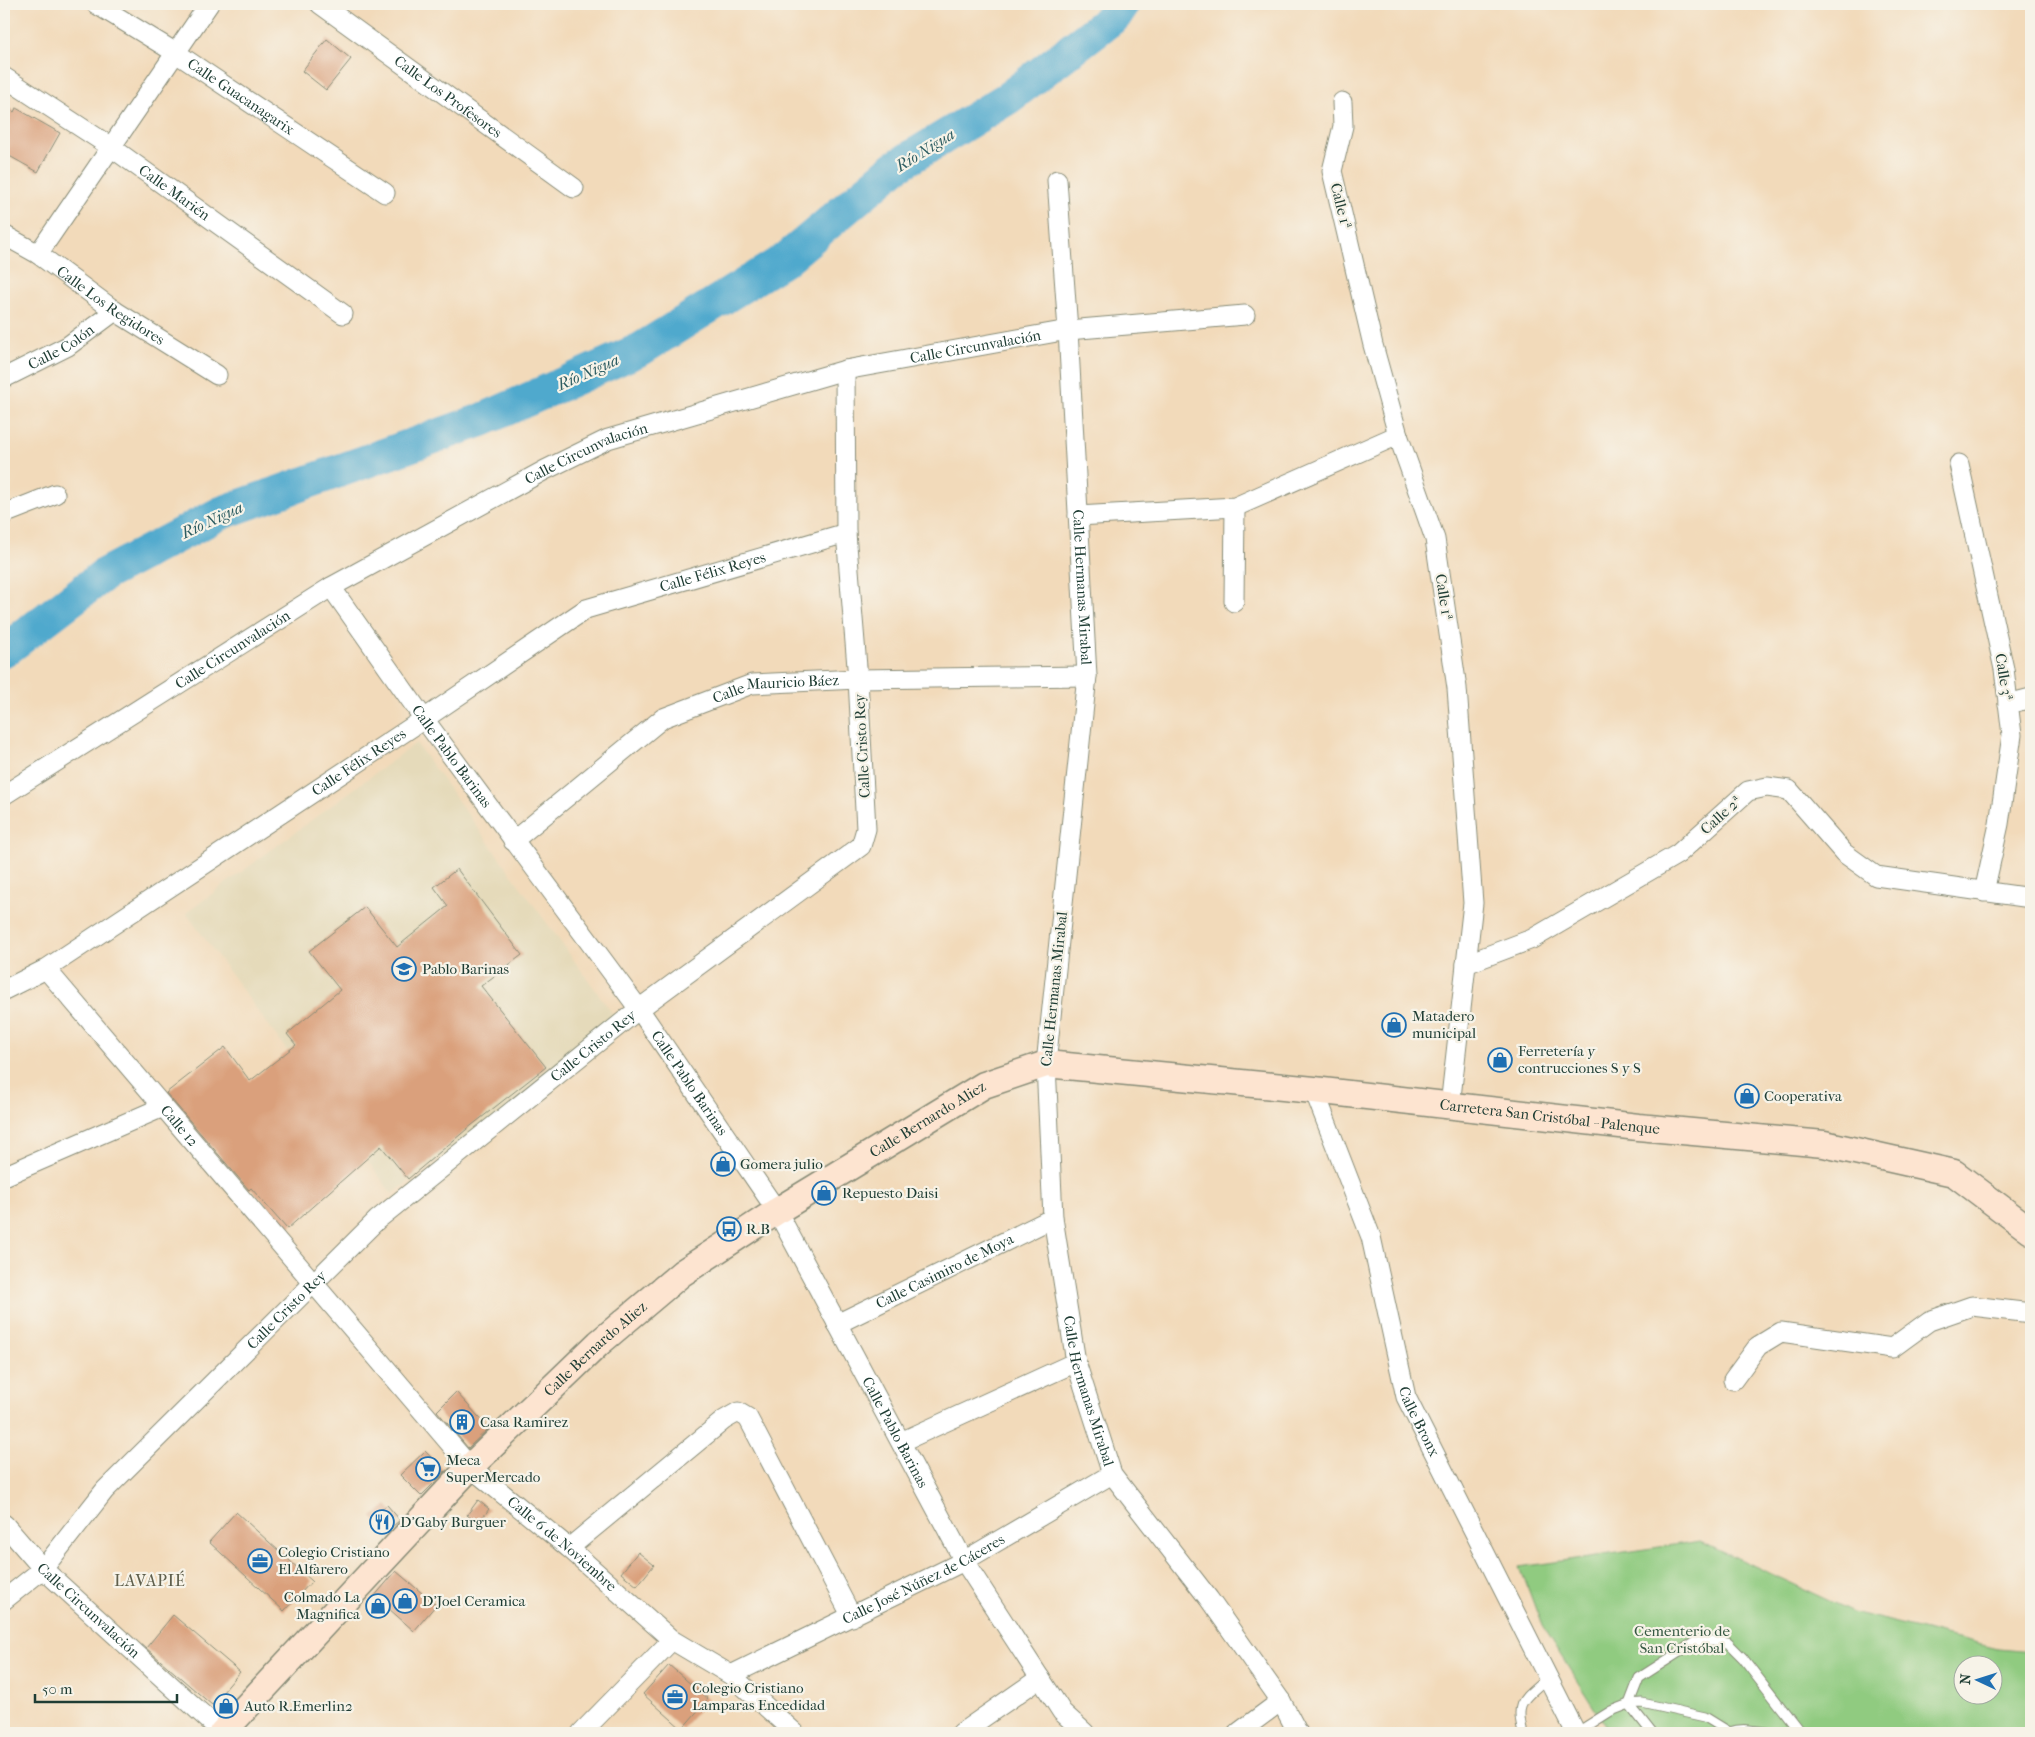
<svg xmlns="http://www.w3.org/2000/svg" width="2035" height="1737" font-family="'IM FELL French Canon',serif">
<rect width="100%" height="100%" fill="#f7f3e8"/>
<filter id="ink" filterUnits="userSpaceOnUse"><feTurbulence type="fractalNoise" baseFrequency=".02" numOctaves="2"/><feDisplacementMap in="SourceGraphic" scale="10" xChannelSelector="R" yChannelSelector="G"/><feConvolveMatrix kernelMatrix="1 2 1 2 8 2 1 2 1" color-interpolation-filters="sRGB"/></filter>
<filter id="wash" filterUnits="userSpaceOnUse"><feTurbulence type="fractalNoise" baseFrequency=".0096" numOctaves="4" result="noise"/><feDisplacementMap in="SourceGraphic" scale="20" xChannelSelector="R" yChannelSelector="G"/><feGaussianBlur stdDeviation="1.12" result="paint"/><feColorMatrix in="noise" values="0 0 0 0 0 0 0 0 0 0 0 0 0 0 0 0 0 1.4 0 .05"/><feComposite in="paint" operator="in"/></filter>
<g filter="url(#wash)">
<rect width="100%" height="100%" fill="#f2daba"/>
<path fill="#e5daba" d="M416,743L621,1025L392,1194L186,913Z"/>
<path fill="#90cb80" stroke="#58845a" fill-rule="evenodd" d="M1701,1541L1853,1612L1998,1648L2031,1651V1733H1610L1542,1626L1520,1567ZM1962,1664H1992V1694H1962Z"/>
<g fill="none" stroke-linecap="round" stroke-linejoin="round">
<path stroke="#4fa9cd" stroke-width="34" d="M4,651L105,574L221,513L482,420L641,349L786,259L895,167L1008,98L1115,16L1123,4"/>
</g>
<g id="blocks">
<g fill="#daa07c">
<path d="M327,39L351,59L326,90L302,71Z"/>
<path d="M4,104L14,112L16,108L60,133L38,172L4,153Z"/>
<path d="M457,869L522,955L481,986L546,1067L467,1129L408,1179L381,1146L287,1229L251,1188L249,1190L166,1093L225,1047L250,1081L296,1045L287,1034L340,990L309,951L365,907L397,947L448,906L434,887Z"/>
<path d="M456,1392L489,1428L468,1448L437,1411Z"/>
<path d="M425,1451L445,1472L421,1496L400,1475Z"/>
<path d="M478,1500L489,1509L478,1524L467,1515Z"/>
<path d="M387,1505L400,1520L385,1533L372,1517Z"/>
<path d="M236,1512L312,1581L284,1611L209,1542Z"/>
<path d="M638,1552L654,1565L637,1586L621,1573Z"/>
<path d="M396,1571L436,1605L414,1631L388,1608L381,1616L368,1604Z"/>
<path d="M173,1615L240,1672L212,1705L146,1648Z"/>
<path d="M669,1665L708,1699L682,1729L643,1694Z"/>
</g>
</g>
</g>
<g filter="url(#ink)">
<use href="#blocks" fill-opacity="0" stroke="#888c77" stroke-width="1"/>
<g fill="none" stroke-linecap="round" stroke-linejoin="round">
<g stroke="#888c77" stroke-width="11">
<g id="service">
<path d="M1730,1732C1743,1727 1757,1731 1771,1733"/>
<path d="M1523,1733C1514,1699 1525,1699 1548,1677"/>
<path d="M1576,1733L1611,1711L1629,1704L1642,1703L1705,1717L1731,1733"/>
<path d="M1652,1733L1629,1704L1639,1678L1695,1642L1712,1641L1728,1643L1743,1658L1801,1733"/>
</g>
</g>
<g stroke="#888c77" stroke-width="21">
<g id="minor">
<path id="s1" d="M96,4L176,53L385,193"/>
<path id="s2" d="M320,4L574,188"/>
<path id="s3" d="M4,77L111,147L343,314"/>
<path d="M1342,102L1343,126L1332,171L1373,345L1398,435L1435,539L1457,688L1473,903L1450,1106"/>
<path id="s4" d="M1057,180L1068,330L1087,676L1046,1064L1053,1218L1076,1362L1112,1474L1209,1599L1281,1701L1298,1733"/>
<path id="s5" d="M4,235L38,254L115,311L217,375"/>
<path d="M38,254L209,4"/>
<path id="s6" d="M4,378L68,346L115,311"/>
<path d="M1959,464L2004,669L2012,735L1999,824L1984,892"/>
<path d="M4,514L55,494"/>
<path d="M1078,516L1235,507L1398,435"/>
<path id="s7" d="M331,587L424,719L639,1009L777,1211L964,1561L1062,1712L1085,1733"/>
<path d="M1234,602L1235,507"/>
<path d="M2008,704L2031,698"/>
<path id="s8" d="M4,795L331,587L545,470L608,439L845,370L1068,330L1245,315"/>
<path id="s9" d="M513,841L663,718L752,684L858,679L1087,676"/>
<path d="M1466,964L1532,939L1678,854L1748,791L1767,787L1789,790L1844,853L1876,876L2031,898"/>
<path id="s10" d="M46,969L470,1467L569,1548L672,1640L731,1675L795,1733"/>
<path id="s11" d="M4,990L46,969L424,719L586,609L846,533"/>
<path id="s12" d="M1314,1090L1371,1237L1406,1397L1576,1733"/>
<path d="M4,1176L163,1107"/>
<path id="s13" d="M837,1324L1053,1218"/>
<path d="M1733,1380L1758,1346L1781,1332L1892,1348L1929,1321L1972,1306L2031,1313"/>
<path d="M901,1442L1076,1362"/>
<path id="s14" d="M4,1524L43,1569L223,1733"/>
<path d="M569,1548L724,1420L738,1412L748,1418L852,1617"/>
<path id="s15" d="M4,1600L43,1569L105,1490L377,1220L639,1009L861,846L866,829L858,679L846,533L845,370"/>
<path id="s16" d="M731,1675L964,1561L1112,1474"/>
<path d="M581,1733L672,1640"/>
<path d="M961,1733L1040,1678"/>
<path d="M1238,1733L1281,1701"/>
</g>
</g>
<g stroke="#888c77" stroke-width="29">
<g id="secondary">
<path id="s17" d="M222,1733L470,1467L599,1343L682,1273L777,1211L984,1085L1046,1064L1314,1090L1638,1127L1824,1144L1954,1173L2031,1231"/>
</g>
</g>
<use href="#service" stroke="#fff" stroke-width="9"/>
<use href="#minor" stroke="#fff" stroke-width="19"/>
<use href="#secondary" stroke="#fde4d0" stroke-width="26"/>
</g>
</g>
<defs>
<g id="school-ring" transform="scale(1.25)"><circle r="9.5" fill="#f7f3e8" stroke="#1f6fb2" stroke-width="1.5"/><path d="M0-5L7-2L0 1L-7-2ZM-4 1L0 2.5L4 1V4Q0 6-4 4Z" fill="#1f6fb2"/></g>
<g id="shop-ring" transform="scale(1.25)"><circle r="9.5" fill="#f7f3e8" stroke="#1f6fb2" stroke-width="1.5"/><path d="M-5-2.5h2.3a2.7 3.5 0 0 1 5.4 0H5L5.5 6h-11ZM-1.5-2.5h3a1.5 2.3 0 0 0-3 0Z" fill="#1f6fb2"/></g>
<g id="bus-ring" transform="scale(1.25)"><circle r="9.5" fill="#f7f3e8" stroke="#1f6fb2" stroke-width="1.5"/><path d="M-5-6H5V4H4V6H2V4H-2V6H-4V4H-5ZM-3.5-4V0h7V-4ZM-3.5 1.2v1.5H-2V1.2ZM2 1.2v1.5H3.5V1.2Z" fill="#1f6fb2"/></g>
<g id="building-ring" transform="scale(1.25)"><circle r="9.5" fill="#f7f3e8" stroke="#1f6fb2" stroke-width="1.5"/><path d="M-4-6H4V6H1V3H-1V6H-4ZM-2.5-4.3h1.7v1.8h-1.7ZM.8-4.3h1.7v1.8H.8ZM-2.5-1h1.7V.8h-1.7ZM.8-1h1.7V.8H.8Z" fill="#1f6fb2"/></g>
<g id="supermarket-ring" transform="scale(1.25)"><circle r="9.5" fill="#f7f3e8" stroke="#1f6fb2" stroke-width="1.5"/><path d="M-6-5.5h2.5l.6 2H6L4.5 2H-2.5L-4.4-4H-6ZM-1.5 3.2a1.3 1.3 0 1 0 .1 0ZM3 3.2a1.3 1.3 0 1 0 .1 0Z" fill="#1f6fb2"/></g>
<g id="restaurant-ring" transform="scale(1.25)"><circle r="9.5" fill="#f7f3e8" stroke="#1f6fb2" stroke-width="1.5"/><path d="M-5-6h1v4h1v-4h1v4h1v-4h1v5L-1.5 .5V6h-2V.5L-5-1ZM5-6V6H3V1.5H1.5Q1.5-4 5-6Z" fill="#1f6fb2"/></g>
<g id="office-ring" transform="scale(1.25)"><circle r="9.5" fill="#f7f3e8" stroke="#1f6fb2" stroke-width="1.5"/><path d="M-6-3h4V-5.5h4V-3h4V5H-6ZM-1-4.5V-3h2v-1.5ZM-6 0V1H6V0Z" fill="#1f6fb2"/></g>
</defs>
<g fill-rule="evenodd">
<use href="#school-ring" x="404" y="969"/>
<use href="#shop-ring" x="1394" y="1025"/>
<use href="#shop-ring" x="1500" y="1060"/>
<use href="#shop-ring" x="1747" y="1096"/>
<use href="#shop-ring" x="723" y="1164"/>
<use href="#shop-ring" x="824" y="1193"/>
<use href="#bus-ring" x="729" y="1229"/>
<use href="#building-ring" x="462" y="1422"/>
<use href="#supermarket-ring" x="428" y="1469"/>
<use href="#restaurant-ring" x="382" y="1522"/>
<use href="#office-ring" x="260" y="1561"/>
<use href="#shop-ring" x="405" y="1601"/>
<use href="#shop-ring" x="378" y="1606"/>
<use href="#office-ring" x="675" y="1697"/>
<use href="#shop-ring" x="226" y="1706"/>
</g>
<g text-anchor="middle" dominant-baseline="central" stroke-width="4.5" stroke-linejoin="round" paint-order="stroke">
<g font-size="15" fill="#1f3d34" stroke="#f7f3e8">
<text stroke="none"><textPath href="#s1" startOffset="172">Calle Guacanagarix</textPath></text>
<text stroke="none"><textPath href="#s2" startOffset="158">Calle Los Profesores</textPath></text>
<text stroke="none"><textPath href="#s3" startOffset="206">Calle Marién</textPath></text>
<text transform="translate(1341 206) rotate(76)">Calle 1ª</text>
<text stroke="none"><textPath href="#s5" startOffset="128">Calle Los Regidores</textPath></text>
<text stroke="none"><textPath href="#s6" startOffset="65">Calle Colón</textPath></text>
<text stroke="none"><textPath href="#s8" startOffset="1081">Calle Circunvalación</textPath></text>
<text stroke="none"><textPath href="#s8" startOffset="676">Calle Circunvalación</textPath></text>
<text stroke="none"><textPath href="#s11" startOffset="828">Calle Félix Reyes</textPath></text>
<text stroke="none"><textPath href="#s4" startOffset="408">Calle Hermanas Mirabal</textPath></text>
<text transform="translate(1444 597) rotate(81)">Calle 1ª</text>
<text stroke="none"><textPath href="#s8" startOffset="271">Calle Circunvalación</textPath></text>
<text transform="translate(2004 677) rotate(81)">Calle 3ª</text>
<text stroke="none"><textPath href="#s9" startOffset="312">Calle Mauricio Báez</textPath></text>
<text transform="translate(862 746) rotate(-93)">Calle Cristo Rey</text>
<text stroke="none"><textPath href="#s7" startOffset="208">Calle Pablo Barinas</textPath></text>
<text stroke="none"><textPath href="#s11" startOffset="422">Calle Félix Reyes</textPath></text>
<text transform="translate(1721 815) rotate(-42)">Calle 2ª</text>
<text transform="translate(1054 989) rotate(-84)">Calle Hermanas Mirabal</text>
<text stroke="none"><textPath href="#s15" startOffset="811">Calle Cristo Rey</textPath></text>
<text stroke="none"><textPath href="#s7" startOffset="612">Calle Pablo Barinas</textPath></text>
<text stroke="none"><textPath href="#s17" startOffset="1579">Carretera San Cristóbal - Palenque</textPath></text>
<text stroke="none"><textPath href="#s17" startOffset="941">Calle Bernardo Aliez</textPath></text>
<text stroke="none"><textPath href="#s10" startOffset="206">Calle 12</textPath></text>
<text stroke="none"><textPath href="#s13" startOffset="120">Calle Casimiro de Moya</textPath></text>
<text stroke="none"><textPath href="#s15" startOffset="406">Calle Cristo Rey</textPath></text>
<text stroke="none"><textPath href="#s17" startOffset="536">Calle Bernardo Aliez</textPath></text>
<text stroke="none"><textPath href="#s4" startOffset="1218">Calle Hermanas Mirabal</textPath></text>
<text stroke="none"><textPath href="#s12" startOffset="349">Calle Bronx</textPath></text>
<text stroke="none"><textPath href="#s7" startOffset="1018">Calle Pablo Barinas</textPath></text>
<text stroke="none"><textPath href="#s10" startOffset="774">Calle 6 de Noviembre</textPath></text>
<text stroke="none"><textPath href="#s16" startOffset="215">Calle José Núñez de Cáceres</textPath></text>
<text stroke="none"><textPath href="#s14" startOffset="121">Calle Circunvalación</textPath></text>
</g>
<g font-size="15" fill="#1f3d34" stroke="#f7f3e8" text-anchor="start">
<text x="422" y="969">Pablo Barinas</text>
<text x="1412" y="1016">Matadero<tspan x="1412" dy="17">municipal</tspan></text>
<text x="1518" y="1051">Ferretería y<tspan x="1518" dy="17">contrucciones S y S</tspan></text>
<text x="1764" y="1096">Cooperativa</text>
<text x="740" y="1164">Gomera julio</text>
<text x="842" y="1193">Repuesto Daisi</text>
<text x="746" y="1229">R.B</text>
<text x="480" y="1422">Casa Ramirez</text>
<text x="446" y="1460">Meca<tspan x="446" dy="17">SuperMercado</tspan></text>
<text x="400" y="1522">D'Gaby Burguer</text>
<text x="278" y="1552">Colegio Cristiano<tspan x="278" dy="17">El Alfarero</tspan></text>
<text x="360" y="1597" text-anchor="end">Colmado La<tspan x="360" dy="17">Magnifica</tspan></text>
<text x="422" y="1601">D'Joel Ceramica</text>
<text x="692" y="1688">Colegio Cristiano<tspan x="692" dy="17">Lamparas Encedidad</tspan></text>
<text x="244" y="1706">Auto R.Emerlin2</text>
</g>
<g font-size="15" fill="#365943" stroke="#f7f3e8">
<text x="1682" y="1631">Cementerio de<tspan x="1682" dy="17">San Cristóbal</tspan></text>
</g>
<g font-size="16" font-style="italic" fill="#2d5d62" stroke="#f7f3e8">
<text transform="translate(925 150) rotate(-32)">Río Nigua</text>
<text transform="translate(588 372) rotate(-24)">Río Nigua</text>
<text transform="translate(212 520) rotate(-25)">Río Nigua</text>
</g>
<g font-size="16" letter-spacing="1" fill="#60604d" stroke="#f7f3e8">
<text x="150" y="1580">LAVAPIÉ</text>
</g>
</g>
<rect width="2035" height="1737" fill="none" stroke="#f7f3e8" stroke-width="20"/>
<g transform="translate(1978 1680) rotate(274)"><circle r="24" fill="#f7f3e8" stroke="#a1aaa0"/>
<path d="M0-4L9 19L0 12L-9 19Z" fill="#1f6fb2"/>
<text y="-8" font-size="14" font-weight="bold" text-anchor="middle" fill="#1f3d34">N</text>
</g>
<path d="M35 1694v8h142v-8" fill="none" stroke="#1f3d34" stroke-width="2.5"/>
<text x="42" y="1694" font-size="15" fill="#1f3d34" stroke="#f7f3e8" stroke-width="4" paint-order="stroke">50 m</text>
</svg>
